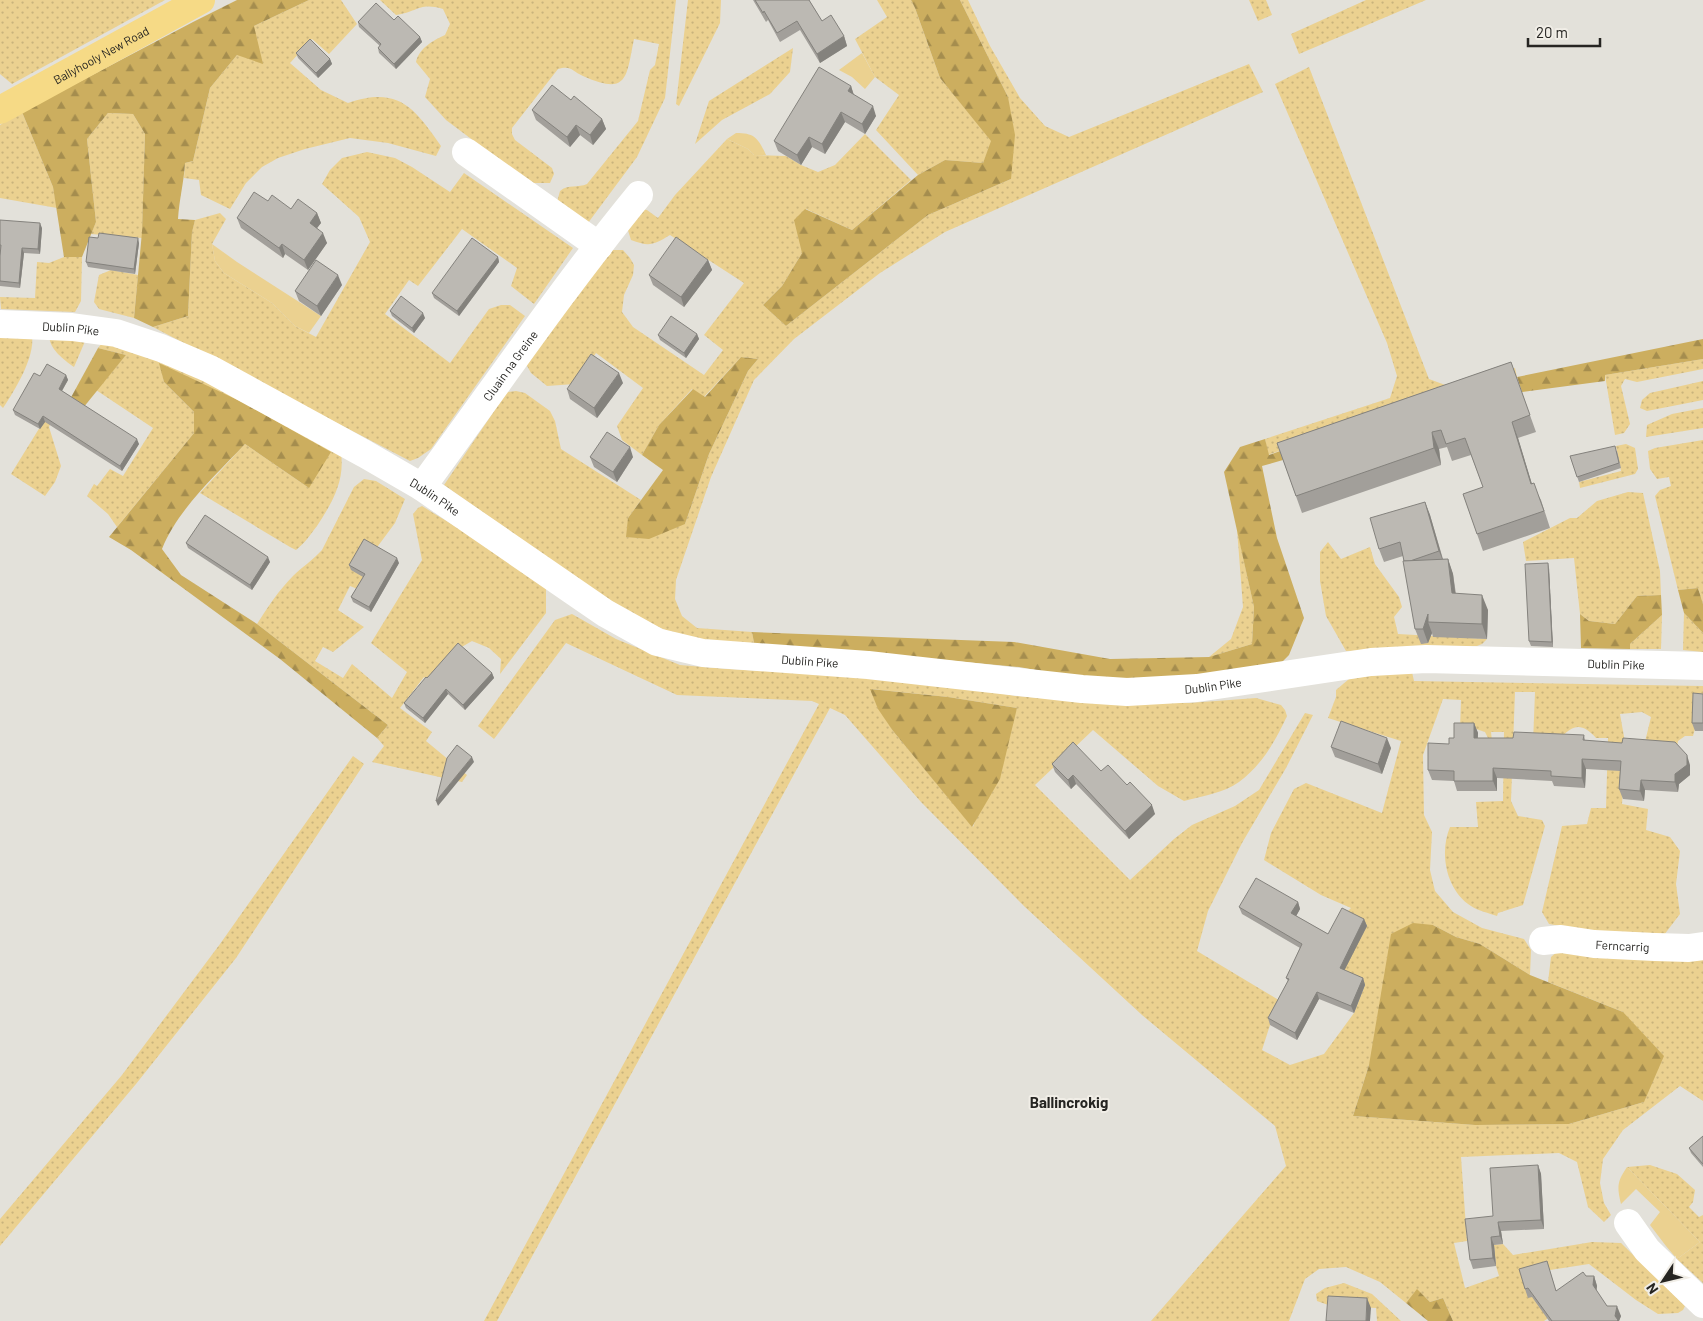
<svg xmlns="http://www.w3.org/2000/svg" width="1703" height="1321" font-family="Barlow,sans-serif">
<defs>
<pattern id="grass-dots" width="8" height="8" patternUnits="userSpaceOnUse" patternTransform="scale(1.25)"><rect width="8" height="8" fill="#ebd190"/><path d="M2 2h.1M6 6h.1" fill="none" stroke="#c9b37c" stroke-width="1.8" stroke-linecap="round"/></pattern>
<pattern id="forest-firs" width="22" height="20" patternUnits="userSpaceOnUse" patternTransform="scale(1.25)"><rect width="22" height="20" fill="#ccae5f"/><path d="M5 1l3.5 6h-7zM16 11l3.5 6h-7z" fill="#a58d4e"/></pattern>
</defs>
<rect width="100%" height="100%" fill="#e3e1da"/>
<g fill="url(#grass-dots)" fill-rule="evenodd">
<path d="M0,0H165L12,84L0,74Z"/>
<path d="M309,0H341L357,24L329,54L312,39L290,63L321,90L348,103C398,86 414,107 441,146L436,156L388,143L350,138L305,149L278,158L262,167L246,183L230,209L201,195L199,180L184,178L185,163L193,161L210,88L237,55L254,26Z"/>
<path d="M380,0H676L665,98L637,157L588,223L557,202L560,191C568,184 578,188 587,184L638,121L650,70L655,65L659,44L634,39C626,78 628,96 583,76C572,71 571,65 558,69L512,128V134L515,140L552,168L554,174L550,183H530L446,120L425,97L430,79L416,62C419,48 434,40 445,35L450,24L443,9C419,2 418,12 396,15Z"/>
<path d="M688,0H721L720,23L679,106L676,104Z"/>
<path d="M877,0H911L915,8L940,78L992,141L983,163L945,160L918,175L876,130L899,95L875,77L855,39L887,17Z"/>
<path d="M960,0H968L990,46L1020,98L1045,126L1069,137L1249,64L1263,92L945,232L880,273L794,339L754,380L711,477L676,580L675,599L682,616L697,628L752,632L755,648C726,645 697,643 670,632C635,618 605,597 575,577C531,547 488,516 444,485L507,392L516,391L525,393L550,411L555,421L561,449L641,500L628,518L685,524L709,454L748,371L758,359L741,357L704,397L692,389L659,425L642,455L622,440L617,426L643,388L596,353L575,384L547,386L531,373L526,364L609,250H623L630,258L634,265L633,275L624,295L622,312L633,327L704,375L723,350L704,335L744,283L670,235C654,245 649,247 631,240L626,224L641,209L647,210L658,218L675,195L727,139L748,149L754,155L786,156L801,165L818,172L835,165L865,134L911,180L852,230L806,209L802,253L782,286L763,305L786,326L928,215L1011,179L1008,97Z"/>
<path d="M1249,0H1266L1272,15L1258,21Z"/>
<path d="M1366,0H1426L1299,54L1291,34Z"/>
<path d="M793,48L790,72L770,94L722,120L695,144L709,101Z"/>
<path d="M1309,67L1429,379L1448,386L1515,368L1517,377L1374,416L1268,455L1265,439L1390,398L1397,376L1387,343L1275,84Z"/>
<path d="M22,112L53,187L57,208L0,198V125Z"/>
<path d="M108,113L133,114L145,134L142,238L91,234L96,222L87,139Z"/>
<path d="M367,152L395,158L412,167L450,192L464,173L573,248L534,304L511,286L517,268L462,229L418,286L409,280L385,314L450,363L489,309L501,305H510L525,316L431,449L418,458L410,461L153,327L188,316L192,231L195,220L220,213L226,219L212,244L215,261L224,273L272,303L295,326L316,337L370,242L359,217L322,184L330,170L342,158Z"/>
<path d="M64,257H82L81,301L75,312L1,309L0,297L35,298L37,262L49,263Z"/>
<path d="M111,270L138,275L134,318L99,309L94,302L99,275Z"/>
<path d="M0,335L32,336C35,357 15,390 3,408L0,405Z"/>
<path d="M49,335L86,339L74,367C64,360 49,349 49,335Z"/>
<path d="M103,342L162,358L341,453C345,481 332,503 317,526C310,535 305,543 296,550L290,547L200,493L245,444L309,488L160,363L164,382L194,412V433L117,527L108,514L87,496L94,484L97,486L110,469L123,476L153,428L96,390L126,355L98,348Z"/>
<path d="M1703,359V369L1637,382L1625,379L1621,386L1630,424L1624,433L1615,435L1605,375Z"/>
<path d="M1703,381V400L1647,411L1640,408L1642,400L1650,393Z"/>
<path d="M53,406L57,409L49,427L61,466L55,482L45,496L11,474Z"/>
<path d="M1703,408V428L1646,437L1647,425L1672,414Z"/>
<path d="M1703,440V604L1698,588L1678,590L1655,496L1660,490L1671,486L1669,477L1657,479L1650,469L1648,451L1655,448Z"/>
<path d="M1626,444L1635,448L1638,469L1635,474L1580,488L1579,482L1621,471L1616,446Z"/>
<path d="M364,479L376,481L405,499L395,523L375,550L367,579L360,590L350,586L338,610L364,627L333,652L323,647L315,661L343,678L352,664L392,698L407,672L371,643L422,560L413,514L418,508L422,506C463,532 510,556 546,589V613L500,674L501,659L489,648L472,641L460,648L428,682L424,677L400,708L432,732L426,741L467,775L462,782L372,762L384,746L377,738L388,725L257,624C267,608 279,590 293,576C302,567 313,560 322,550L354,487Z"/>
<path d="M1628,492L1643,493L1660,571L1661,595L1637,596L1615,624L1589,621L1580,614L1574,558L1526,561L1523,542L1570,518H1577L1597,501Z"/>
<path d="M1237,529L1254,607L1252,644L1209,657L1231,639L1243,607Z"/>
<path d="M1328,542L1341,559L1370,547L1375,564L1399,597L1402,607L1394,617L1398,634L1487,639L1482,644L1477,646L1346,651L1326,616L1320,581V552Z"/>
<path d="M1684,613L1703,633V652L1683,650Z"/>
<path d="M572,614L616,639L680,665L727,669L863,676L929,681L1016,696L1107,703H1189L1256,698L1281,705L1285,710L1287,716C1276,740 1262,765 1239,782C1224,793 1202,796 1184,801L1158,786L1093,730L1035,785L1130,880L1174,839L1192,825L1235,806L1259,790L1305,713L1313,715L1286,768L1242,843L1208,911L1197,951L1282,1002L1270,1025L1262,1050L1290,1065L1324,1054L1354,1013L1365,985L1346,977L1345,970L1344,915L1351,908L1321,895L1264,860L1271,833L1294,789L1306,783L1382,813L1401,741L1328,718L1336,697V690L1349,679L1369,676L1412,672L1414,681L1703,686V699L1693,736H1685L1678,741L1676,752L1643,750L1651,717L1642,712L1620,714L1626,748L1622,804L1648,809L1646,830L1670,837L1680,851L1676,884L1680,914L1664,935L1606,934L1549,924L1542,912L1562,826L1587,824L1591,808H1606L1608,738H1596C1583,724 1574,723 1561,738L1533,743L1535,692H1515L1511,801L1518,816L1542,820L1545,826L1523,905L1498,913L1497,916C1489,913 1478,911 1471,906C1446,890 1439,853 1450,827H1478L1476,802L1503,801L1504,732H1491L1492,741L1489,740L1485,732L1476,729H1460L1461,700L1443,699L1423,755L1424,815L1432,832L1430,870L1435,891L1453,912L1482,928L1524,939L1531,950L1530,975L1480,944L1456,937L1433,925L1369,1065L1353,1116L1475,1125L1569,1124L1644,1102L1623,1012L1548,982L1551,957L1559,950L1703,955V1101L1680,1086L1623,1130L1603,1159L1600,1183L1604,1203L1611,1215L1604,1222L1588,1207L1577,1162L1559,1153L1461,1157L1467,1241L1454,1243L1465,1288L1499,1276L1496,1266L1494,1245L1503,1244L1513,1255L1592,1242L1621,1243L1685,1306L1683,1310L1678,1313L1658,1314L1636,1300L1589,1264L1550,1270L1545,1293L1547,1319L1544,1321H1453L1443,1298L1430,1302L1417,1290L1406,1303L1380,1282L1346,1267L1319,1269L1305,1279L1289,1321H1151L1286,1166L1275,1126L1142,1015L1025,907L921,802L845,715L830,708L497,1321H484L819,704L812,701L677,695L566,643L494,739L478,726L555,620ZM871,689L948,697L1017,708L973,827L893,731Z"/>
<path d="M1662,615L1661,649H1630V644Z"/>
<path d="M353,756L364,764L236,958L136,1084L0,1246V1219L122,1075L220,944Z"/>
<path d="M1650,1165L1677,1174L1695,1190L1693,1202L1689,1207L1699,1217L1703,1215V1283L1677,1259L1700,1242L1627,1167Z"/>
<path d="M1344,1283L1372,1294L1401,1321H1377L1376,1308L1331,1306L1317,1301L1316,1294L1325,1288Z"/>
</g>
<g fill="url(#forest-firs)">
<path d="M237,0H309L254,26L263,64L237,55L210,88L193,161L185,163C184,182 179,200 178,219L195,220L192,232L188,316L153,327L134,318L142,232L145,134L133,114L108,113L87,139L96,222L82,257H64L53,187L22,112L193,22Z"/>
<path d="M911,0H960L1008,97L1015,135L1011,179L928,215L786,326L763,305L782,286L802,253L794,220L805,209L852,230L918,175L945,160L983,163L991,141L940,78L915,8Z"/>
<path d="M1703,339V359L1605,375V381L1522,392L1517,377Z"/>
<path d="M98,348L126,355L83,408L69,401Z"/>
<path d="M741,357L758,359L748,371L709,454L685,524L649,539L626,537L628,518L663,470L642,455L659,425L693,389L705,397Z"/>
<path d="M159,363L244,403L331,452L309,488L245,444C215,476 178,509 162,549L181,575L257,624L388,725L377,738L280,659L131,550L109,537L194,433V412L164,382Z"/>
<path d="M1374,416L1283,460L1262,466L1277,538L1304,618L1289,655L1282,662L1181,680L1087,679L1019,667L934,659L755,648L752,632L1014,642L1110,659L1209,657L1252,644L1254,607L1224,472L1240,447L1265,439L1269,455Z"/>
<path d="M1698,588L1703,604V633L1684,613L1678,590Z"/>
<path d="M1661,595L1662,615L1630,644V649L1581,648L1580,614L1589,621L1615,624L1637,596Z"/>
<path d="M870,689L948,697L1017,708L1000,779L972,827L893,731L878,709Z"/>
<path d="M1413,923L1433,925L1456,937L1480,944L1530,975L1623,1012L1664,1056L1644,1102L1569,1124L1475,1125L1353,1116L1369,1065L1391,934Z"/>
<path d="M1417,1289L1430,1302L1443,1298L1453,1321H1428L1406,1303Z"/>
</g>
<g fill="#ebd190">
<path d="M862,53L875,77L865,89L852,77L839,70Z"/>
<path d="M736,133C755,133 758,138 766,155H754L748,149L727,139Z"/>
<path d="M212,244L237,262L321,316L309,333L295,326L272,303L224,273L215,261Z"/>
<path d="M1627,1167L1700,1242L1677,1259L1666,1246L1650,1225L1660,1212L1636,1189L1621,1204C1617,1186 1617,1182 1627,1167Z"/>
</g>
<g fill="none" stroke-linecap="round" stroke-linejoin="round">
<g stroke="#fff" stroke-width="28">
<path d="M466,152L599,246"/>
<path id="s1" d="M0,324L72,327L116,333L161,348L210,369L365,454L422,487L605,613L657,642L703,653L868,665L1082,689L1127,692L1197,688L1371,662L1426,659L1703,666"/>
<path id="s2" d="M422,487C494,389 562,289 639,195"/>
<path id="s3" d="M1543,941L1561,939L1594,944L1655,947L1689,948L1703,946"/>
<path d="M1628,1223L1647,1250L1703,1304"/>
</g>
<path stroke="#f6da86" stroke-width="28" id="s4" d="M0,110L201,0"/>
</g>
<g fill="#a29f9a">
<path d="M753,0H809L822,21L844,36L847,46L820,63L800,30L780,42L768,20L766,22Z"/>
<path d="M394,20L420,37L422,42L396,69L379,53L378,48L380,46L359,27L358,22Z"/>
<path d="M296,53L330,59L332,64L318,78L298,58Z"/>
<path d="M851,86L854,95L876,116L865,134L845,122L825,154L812,147L801,165L778,151L774,141Z"/>
<path d="M571,100L602,119L606,129L593,145L580,135L570,147L536,120L532,110Z"/>
<path d="M268,201L291,209L317,213L321,223L317,228L327,243L308,270L285,254L283,258L241,228L237,218Z"/>
<path d="M0,220L42,228L40,254L24,253L20,288L0,286Z"/>
<path d="M139,243L135,274L88,267L86,262Z"/>
<path d="M498,257L499,262L459,316L434,298L432,293Z"/>
<path d="M708,260L712,270L684,307L653,285L649,275Z"/>
<path d="M342,285L321,316L299,301L295,291Z"/>
<path d="M390,311L425,318L414,333L392,316Z"/>
<path d="M697,334L699,339L686,358L660,340L658,335Z"/>
<path d="M1511,362L1536,432L1518,438L1532,484L1541,500L1550,528L1483,551L1463,494L1483,487L1471,455L1452,461L1447,447L1439,449L1441,465L1302,513L1277,443Z"/>
<path d="M66,375L68,380L62,391L139,444L122,471L45,422L40,429L15,415L13,410L40,376Z"/>
<path d="M623,383L597,418L570,399L567,389Z"/>
<path d="M1617,451L1621,468L1579,482L1570,456Z"/>
<path d="M590,457H633L617,482L594,467Z"/>
<path d="M1425,502L1430,515L1443,559H1448L1453,574L1456,594L1488,610L1487,639L1433,637L1432,633L1428,643L1421,644L1415,629L1403,556L1384,562L1379,549Z"/>
<path d="M186,543L270,562L252,590L188,548Z"/>
<path d="M399,563L371,612L353,602L351,597L363,577L351,570L349,565Z"/>
<path d="M1549,568L1553,647L1531,646L1529,641Z"/>
<path d="M492,673L494,678L465,710L448,694L425,723L406,708L404,703L427,678Z"/>
<path d="M1703,694V731H1695L1692,723Z"/>
<path d="M1474,723L1478,733V738H1513L1584,735L1585,740L1690,765V775L1679,784L1678,792L1645,790L1644,801L1623,799L1619,789L1620,771L1586,769L1585,788L1554,786L1552,781L1497,778V791H1457L1454,781L1432,780L1428,770L1454,738Z"/>
<path d="M1331,747L1391,748L1382,774L1335,757Z"/>
<path d="M1052,764L1101,771L1127,785L1155,814L1129,839L1076,784L1071,789L1055,772Z"/>
<path d="M1298,902L1300,909L1296,916L1328,934L1364,919L1367,926L1344,971L1363,978L1365,985L1354,1013L1319,999L1297,1040L1270,1025L1268,1018L1288,981L1286,978L1300,948L1242,914L1239,907Z"/>
<path d="M1703,1136V1167L1691,1153L1689,1148Z"/>
<path d="M1538,1165L1541,1174L1544,1229L1501,1231L1503,1244L1494,1245L1496,1266L1473,1269L1470,1260L1493,1216Z"/>
<path d="M1547,1261L1556,1291L1586,1276H1594L1597,1286L1596,1291L1607,1306L1621,1316L1619,1321H1549L1532,1297L1528,1298L1525,1289Z"/>
</g>
<g fill="#84827d">
<path d="M844,36L847,46L820,63L817,54Z"/>
<path d="M420,37L422,42L396,69L394,64Z"/>
<path d="M330,59L332,64L318,78L316,73Z"/>
<path d="M851,86L854,96L848,91Z"/>
<path d="M873,106L876,116L865,134L862,124Z"/>
<path d="M841,112L845,122L825,154L822,144Z"/>
<path d="M602,119L606,129L593,145L590,135Z"/>
<path d="M576,125L580,135L570,147L567,137Z"/>
<path d="M809,137L812,147L801,165L797,155Z"/>
<path d="M317,213L321,223L313,233L310,223Z"/>
<path d="M40,223L42,228L40,254L38,249Z"/>
<path d="M323,233L327,243L308,270L304,260Z"/>
<path d="M138,238L139,243L135,274L134,269Z"/>
<path d="M282,244L285,254L283,258L279,248Z"/>
<path d="M22,248L24,253L20,288L19,283Z"/>
<path d="M498,257L499,262L459,316L457,311Z"/>
<path d="M708,260L712,270L684,307L681,297Z"/>
<path d="M338,275L342,285L321,316L317,306Z"/>
<path d="M423,313L425,318L414,333L412,328Z"/>
<path d="M697,334L699,339L686,358L684,353Z"/>
<path d="M619,373L623,383L597,418L594,408Z"/>
<path d="M66,375L68,380L60,394L59,389Z"/>
<path d="M43,416L45,422L40,429L38,424Z"/>
<path d="M1512,422L1518,438L1537,501L1531,484Z"/>
<path d="M1432,432L1439,449L1441,465L1434,448Z"/>
<path d="M137,439L139,444L122,471L120,466Z"/>
<path d="M630,447L633,457L617,482L613,472Z"/>
<path d="M1425,502L1430,515L1444,564L1439,551Z"/>
<path d="M268,557L270,562L252,590L250,585Z"/>
<path d="M397,558L399,563L371,612L369,607Z"/>
<path d="M1448,559L1453,574L1457,608L1452,593Z"/>
<path d="M1548,563L1549,568L1553,647L1552,642Z"/>
<path d="M1482,595L1488,610L1487,639L1482,624Z"/>
<path d="M1428,614V622L1432,633L1428,643L1423,629Z"/>
<path d="M492,673L494,678L465,710L463,705Z"/>
<path d="M446,689L448,694L425,723L423,718Z"/>
<path d="M1474,723L1478,733L1477,748L1474,738Z"/>
<path d="M1387,738L1391,748L1382,774L1378,764Z"/>
<path d="M1687,755L1690,765V775L1679,784L1678,792L1675,782V774Z"/>
<path d="M472,757L474,762L438,806L436,801Z"/>
<path d="M1582,759L1586,769L1585,788L1582,778Z"/>
<path d="M1493,768L1497,778V791L1493,781Z"/>
<path d="M1073,775L1076,784L1071,789L1068,780Z"/>
<path d="M1641,780L1645,790L1644,801L1640,791Z"/>
<path d="M1152,805L1155,814L1129,839L1125,831Z"/>
<path d="M1298,902L1300,909L1294,920L1291,913Z"/>
<path d="M1364,919L1367,926L1342,975L1340,968Z"/>
<path d="M1363,978L1365,985L1354,1013L1351,1006Z"/>
<path d="M1317,992L1319,999L1297,1040L1295,1033Z"/>
<path d="M1538,1165L1541,1174L1544,1229L1541,1220Z"/>
<path d="M1498,1222L1501,1231L1503,1244L1500,1236Z"/>
<path d="M1491,1237L1494,1245L1496,1266L1493,1258Z"/>
<path d="M1594,1276L1597,1286L1596,1295L1593,1285Z"/>
<path d="M1367,1298L1371,1308L1370,1321H1366Z"/>
<path d="M1617,1306L1621,1316L1619,1321H1617L1615,1316Z"/>
</g>
<g fill="#bcb9b3" stroke="#84827d">
<path d="M755,0H809L822,21L831,15L844,36L817,54L797,21L777,33L764,11L763,13Z"/>
<path d="M376,3L394,20L398,16L420,37L394,64L378,48L381,44L358,22Z"/>
<path d="M310,39L330,59L316,73L296,53Z"/>
<path d="M819,67L851,86L848,91L873,106L862,124L841,112L822,144L809,137L797,155L774,141Z"/>
<path d="M552,85L571,100L574,96L602,119L590,135L576,125L567,137L532,110Z"/>
<path d="M254,192L268,201L272,195L291,209L298,199L317,213L310,223L323,233L304,260L282,244L279,248L237,218Z"/>
<path d="M0,220L40,223L38,249L22,248L19,283L0,281V256L1,245H0Z"/>
<path d="M99,233L138,238L134,269L86,262L89,237L98,238Z"/>
<path d="M676,237L708,260L681,297L649,275Z"/>
<path d="M472,238L498,257L457,311L432,293Z"/>
<path d="M316,260L338,275L317,306L295,291Z"/>
<path d="M401,296L423,313L412,328L390,311Z"/>
<path d="M671,316L697,334L684,353L658,335Z"/>
<path d="M591,354L619,373L594,408L567,389Z"/>
<path d="M1511,362L1530,415L1512,422L1531,484L1534,483L1544,511L1477,534L1463,494L1483,487L1465,438L1446,444L1441,430L1432,432L1434,448L1296,496L1277,443Z"/>
<path d="M47,364L66,375L59,389L137,439L120,466L43,416L38,424L13,410L34,373L40,376Z"/>
<path d="M607,432L630,447L613,472L590,457Z"/>
<path d="M1615,446L1619,463L1577,477L1570,456Z"/>
<path d="M1425,502L1439,551L1410,561H1404L1400,542L1379,549L1370,518Z"/>
<path d="M205,515L268,557L250,585L186,543Z"/>
<path d="M364,539L397,558L369,607L351,597L365,574L349,565Z"/>
<path d="M1448,559L1452,593L1482,595V624L1428,622V614L1423,629H1415L1403,561Z"/>
<path d="M1548,563L1552,642L1529,641L1525,564Z"/>
<path d="M458,643L492,673L463,705L446,689L423,718L404,703L426,677L427,678Z"/>
<path d="M1693,693L1703,694V723H1692Z"/>
<path d="M1341,721L1387,738L1378,764L1331,747Z"/>
<path d="M1454,723H1474V738H1513L1514,732L1584,735L1583,740L1622,743L1623,738L1675,742L1687,755V765L1675,774V782L1641,780L1640,791L1619,789L1621,761L1582,759V778L1551,776V771L1493,768V781H1454V771L1428,770V743L1449,744V738H1454Z"/>
<path d="M1073,742L1101,771L1108,765L1127,785L1130,782L1152,805L1125,831L1073,775L1068,780L1052,764Z"/>
<path d="M457,745L472,757L436,801L447,758Z"/>
<path d="M1256,878L1298,902L1291,913L1328,934L1342,908L1364,919L1340,968L1363,978L1351,1006L1317,992L1295,1033L1268,1018L1289,979L1286,978L1302,944L1239,907Z"/>
<path d="M1703,1136V1164L1689,1148Z"/>
<path d="M1538,1165L1541,1220L1498,1222L1500,1236L1491,1237L1493,1258L1470,1260L1465,1219L1493,1216L1490,1168Z"/>
<path d="M1547,1261L1556,1291L1583,1272L1586,1276H1594L1593,1285L1607,1306H1617L1615,1316L1618,1320L1617,1321H1552L1528,1288L1525,1289L1519,1269Z"/>
<path d="M1328,1296L1367,1298L1366,1321H1326Z"/>
</g>
<g text-anchor="middle" dominant-baseline="central" stroke-width="4" stroke-linejoin="round" paint-order="stroke">
<g font-size="12" fill="#262522" stroke="#f1eee7">
<text stroke="none"><textPath href="#s4" startOffset="115">Ballyhooly New Road</textPath></text>
<text stroke="none"><textPath href="#s1" startOffset="71">Dublin Pike</textPath></text>
<text stroke="none"><textPath href="#s2" startOffset="150">Cluain na Greine</textPath></text>
<text stroke="none"><textPath href="#s1" startOffset="476">Dublin Pike</textPath></text>
<text stroke="none"><textPath href="#s1" startOffset="896">Dublin Pike</textPath></text>
<text stroke="none"><textPath href="#s1" startOffset="1706">Dublin Pike</textPath></text>
<text stroke="none"><textPath href="#s1" startOffset="1301">Dublin Pike</textPath></text>
<text stroke="none"><textPath href="#s3" startOffset="80">Ferncarrig</textPath></text>
</g>
<g font-size="15" font-weight="bold" fill="#262522" stroke="#f1eee7">
<text x="1069" y="1102">Ballincrokig</text>
</g>
</g>
<g transform="translate(1663 1281) rotate(235)" stroke="#f1eee7" stroke-width="4" paint-order="stroke">
<path d="M0-4L9 19L0 12L-9 19Z" fill="#262522"/>
<text y="-8" font-size="14" font-weight="bold" text-anchor="middle" fill="#262522">N</text>
</g>
<path d="M1528 38v8h72v-8" fill="none" stroke="#262522" stroke-width="2.5"/>
<text x="1536" y="38" font-size="15" fill="#262522" stroke="#f1eee7" stroke-width="4" paint-order="stroke">20 m</text>
</svg>
